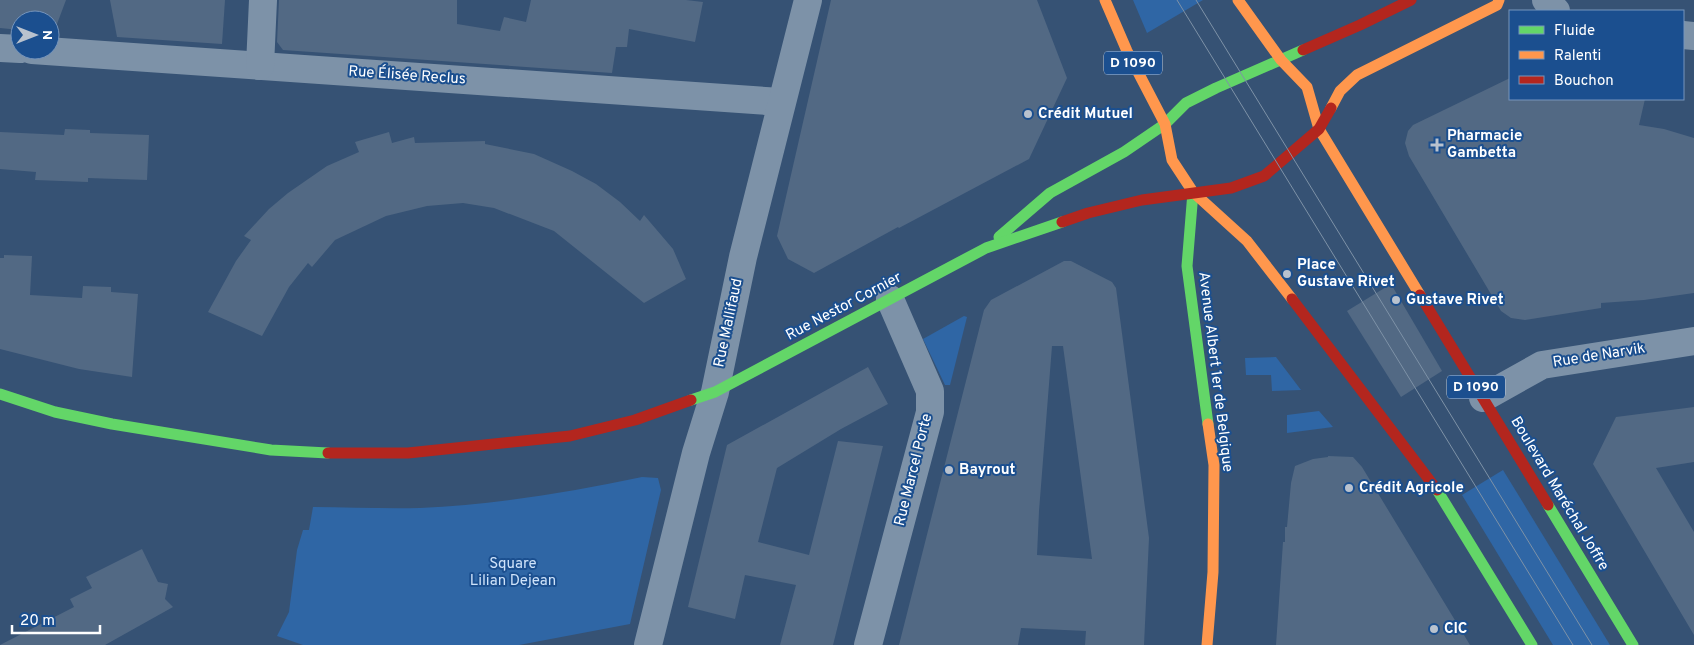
<svg xmlns="http://www.w3.org/2000/svg" width="1694" height="645" font-family="Overpass,sans-serif">
<rect width="100%" height="100%" fill="#365274"/>
<g fill="#2f66a5">
<path d="M1133,0H1203L1147,33Z"/>
<path d="M964,316L967,317L950,385H945L923,339Z"/>
<path d="M1276,357L1301,390L1272,391L1271,375H1246L1245,358Z"/>
<path d="M1319,411L1333,427L1287,433V415Z"/>
<path d="M1503,470L1610,645H1553L1462,495Z"/>
<path d="M642,477L658,478L661,490L630,624L519,645H303L277,636L289,612L297,550L303,530H309L313,507C348,507 384,509 420,508C495,505 569,492 642,477Z"/>
</g>
<g fill="#526984" fill-rule="evenodd">
<path d="M0,0H66L54,32H50V20H20V30L0,28Z"/>
<path d="M110,0H225L222,44L117,37Z"/>
<path d="M279,0H457V24L500,31L504,17L526,22L531,0H686L703,2L695,42L629,29L627,47H616L612,73L283,50L277,42Z"/>
<path d="M831,0H1037L1067,78L1029,159L899,228L898,227L814,273L788,259L777,236Z"/>
<path d="M1510,78V99H1645L1639,125L1664,129L1694,138V293L1644,300L1601,303V308L1525,320L1511,318L1501,311L1409,156L1405,143L1408,131L1413,125Z"/>
<path d="M65,129L90,130V133L149,135L147,180L88,178V182L35,180L36,172L0,169V132L64,135Z"/>
<path d="M389,132L392,143L414,137L415,143L485,141V144L534,154L572,171L596,184L620,202L640,221L644,215L673,249L686,279L644,303L554,231L494,208L463,203L427,206L386,216L335,240L312,267L308,263L289,287L262,336L208,312L236,261L251,240L244,236L269,209L288,193L327,166L359,152L355,142Z"/>
<path d="M4,255L32,256L30,295L82,298L83,286L111,287V292L138,294L132,377L79,369L0,349V258H4Z"/>
<path d="M1064,261H1071L1112,282L1116,288L1149,538L1144,645H1085L1086,631L1021,628L1018,645H899L984,310L991,300ZM1052,346H1063L1092,559L1037,555L1039,511Z"/>
<path d="M1391,284L1442,371L1401,397L1347,311Z"/>
<path d="M868,367L888,404L841,429L777,468L758,542L809,555L838,441L883,446L833,645H780L796,585L745,575L735,619L688,607L727,445Z"/>
<path d="M1694,407V462L1656,468L1694,532V635L1593,464L1616,417Z"/>
<path d="M1328,456L1353,457L1362,467L1470,645H1276L1283,542H1285V527H1287L1291,483L1295,466L1313,459L1328,457Z"/>
<path d="M142,549L158,582L168,584L165,599L173,607L105,645H0L74,607L70,599L92,588L86,577Z"/>
</g>
<g fill="none" stroke-linecap="round" stroke-linejoin="round">
<g stroke="#7d92a8" stroke-width="28">
<path d="M1546,0L1556,11"/>
<path d="M1683,35L1694,36"/>
<path d="M0,48L20,49"/>
<path d="M32,50L781,102"/>
<path d="M260,66L263,0"/>
<path d="M1483,398L1542,365L1694,341"/>
<path d="M648,645L696,453L715,392L743,257L808,0"/>
<path d="M868,645L930,412V391L890,299"/>
</g>
<g stroke="#63d668" stroke-width="11">
<path d="M1193,192L1187,266L1208,424"/>
<path d="M999,237L1050,193L1124,152L1165,124L1186,103L1216,88L1303,50"/>
<path d="M0,394L55,412L112,424L271,450L328,453"/>
<path d="M691,400L715,392L986,248L1062,222"/>
<path d="M1437,490L1532,645"/>
<path d="M1548,505L1633,645"/>
</g>
<g stroke="#ff974d" stroke-width="11">
<path d="M1105,0L1127,51L1165,124L1172,160L1193,192L1247,241L1292,299"/>
<path d="M1238,0L1281,60L1307,87L1319,129L1420,295"/>
<path d="M1331,108L1340,91L1357,75L1497,5L1499,0"/>
<path d="M1207,645L1213,572L1214,465L1208,424"/>
</g>
<g stroke="#b3261e" stroke-width="11">
<path d="M1303,50L1360,25L1411,0"/>
<path d="M1062,222L1088,213L1142,200L1231,188L1264,176L1319,129L1331,108"/>
<path d="M1420,295L1548,505"/>
<path d="M1292,299L1437,490"/>
<path d="M328,453H408L570,436L635,420L691,400"/>
</g>
<g stroke="#7e92a7" stroke-width="1">
<path d="M1177,0L1573,645"/>
<path d="M1196,0L1592,645"/>
</g>
</g>
<g fill="#b9c2ce" stroke="#1b4f8f" stroke-width="2">
<circle cx="1028" cy="114" r="5"/>
<path d="M1434.5 137.5h5v5h5v5h-5v5h-5v-5h-5v-5h5z"/>
<circle cx="1287" cy="274" r="5"/>
<circle cx="1396" cy="300" r="5"/>
<circle cx="949" cy="470" r="5"/>
<circle cx="1349" cy="488" r="5"/>
<circle cx="1434" cy="629" r="5"/>
</g>
<g text-anchor="middle" dominant-baseline="central" stroke-width="4" stroke-linejoin="round" paint-order="stroke">
<g fill="#1b4f8f" stroke="#bbcadd" stroke-width="1">
<rect x="1104" y="51.5" width="58" height="23" rx="4"/>
<rect x="1447" y="375.5" width="58" height="23" rx="4"/>
</g>
<g font-size="14" font-weight="bold" fill="#fff">
<text x="1133" y="63">D 1090</text>
<text x="1476" y="387">D 1090</text>
</g>
<g font-size="15" fill="#fff" stroke="#1b4f8f">
<text transform="translate(407 76) rotate(4)">Rue Élisée Reclus</text>
<text transform="translate(844 307) rotate(-28)">Rue Nestor Cornier</text>
<text transform="translate(729 323) rotate(-78)">Rue Mallifaud</text>
<text transform="translate(1599 356) rotate(-9)">Rue de Narvik</text>
<text transform="translate(1215 372) rotate(83)">Avenue Albert 1er de Belgique</text>
<text transform="translate(914 470) rotate(-76)">Rue Marcel Porte</text>
<text transform="translate(1559 494) rotate(59)">Boulevard Maréchal Joffre</text>
</g>
<g font-size="15" font-weight="bold" fill="#fff" stroke="#1b4f8f" text-anchor="start">
<text x="1038" y="114">Crédit Mutuel</text>
<text x="1447" y="136">Pharmacie<tspan x="1447" dy="17">Gambetta</tspan></text>
<text x="1297" y="265">Place<tspan x="1297" dy="17">Gustave Rivet</tspan></text>
<text x="1406" y="300">Gustave Rivet</text>
<text x="959" y="470">Bayrout</text>
<text x="1359" y="488">Crédit Agricole</text>
<text x="1444" y="629">CIC</text>
</g>
<g font-size="15" fill="#cfe3fa" stroke="#1b4f8f">
<text x="513" y="564">Square<tspan x="513" dy="17">Lilian Dejean</tspan></text>
</g>
</g>
<rect x="1509" y="10" width="175" height="90" fill="#1b4f8f" stroke="#7695bc"/>
<rect x="1519" y="26" width="25" height="8" fill="#63d668" stroke="#7695bc"/>
<text x="1554" y="35" font-size="15" fill="#ffffff">Fluide</text>
<rect x="1519" y="51" width="25" height="8" fill="#ff974d" stroke="#7695bc"/>
<text x="1554" y="60" font-size="15" fill="#ffffff">Ralenti</text>
<rect x="1519" y="76" width="25" height="8" fill="#b3261e" stroke="#7695bc"/>
<text x="1554" y="85" font-size="15" fill="#ffffff">Bouchon</text>
<g transform="translate(35 35) rotate(90)"><circle r="24" fill="#1b4f8f" stroke="#7695bc"/>
<path d="M0-4L9 19L0 12L-9 19Z" fill="#b9c2ce"/>
<text y="-8" font-size="14" font-weight="bold" text-anchor="middle" fill="#ffffff">N</text>
</g>
<path d="M12 625v8h88v-8" fill="none" stroke="#ffffff" stroke-width="2.5"/>
<text x="20" y="625" font-size="15" fill="#ffffff" stroke="#1b4f8f" stroke-width="4" paint-order="stroke">20 m</text>
</svg>
